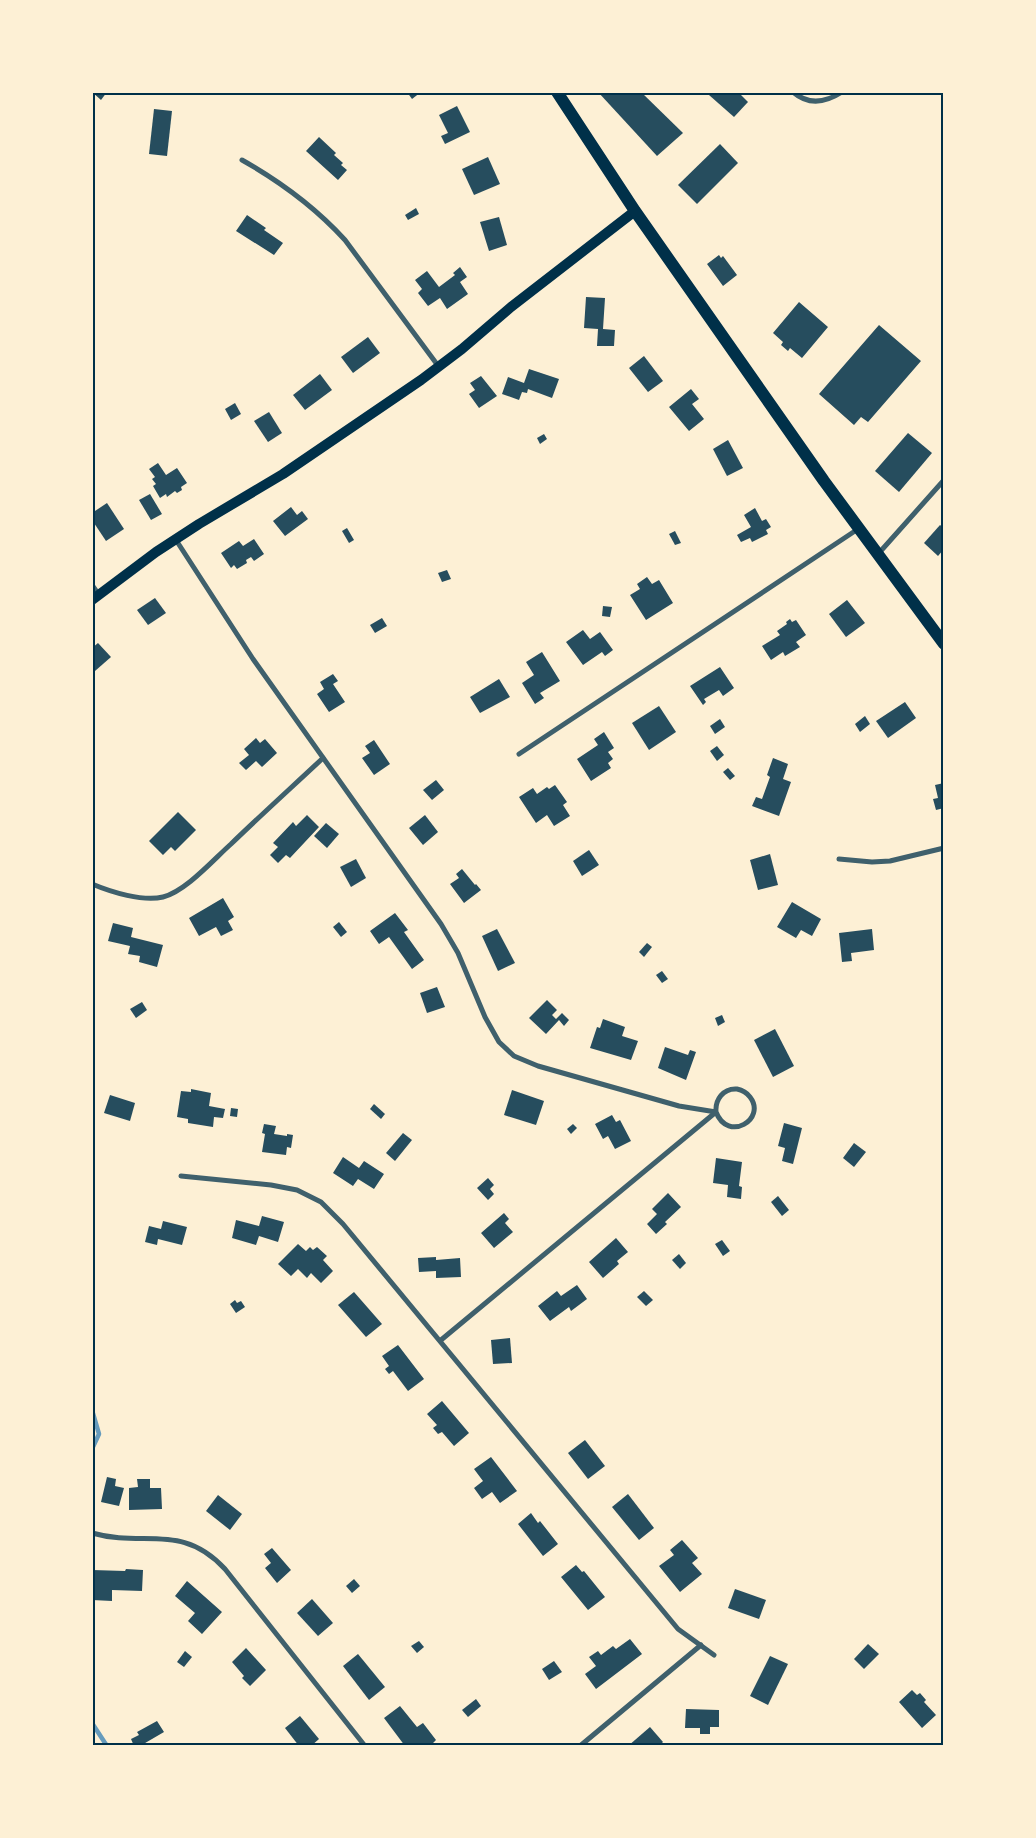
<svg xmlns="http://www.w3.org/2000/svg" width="1036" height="1838" font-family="'Roboto Condensed',sans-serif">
<rect width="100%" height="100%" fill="#fdf0d5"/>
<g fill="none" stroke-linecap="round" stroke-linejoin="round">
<g stroke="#669bbc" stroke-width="4.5">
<path d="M92,1410L99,1434L92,1449"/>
<path d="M92,1723L107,1746"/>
</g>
</g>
<g fill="#264d5e">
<path d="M92,92H107L101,100Z"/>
<path d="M407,92H421L412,99Z"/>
<path d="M598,92H641L683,133L657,156Z"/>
<path d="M711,92H738L748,102L734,117L709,95Z"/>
<path d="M457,106L470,132L445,144L441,136L448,133L439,115Z"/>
<path d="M154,109L172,111L167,156L149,154Z"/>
<path d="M319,137L336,153L334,155L343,163L341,165L347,170L338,180L306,151Z"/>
<path d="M720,144L738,163L697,204L678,185Z"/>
<path d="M488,157L500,184L474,195L462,169Z"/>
<path d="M416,208L419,214L408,220L405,215Z"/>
<path d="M247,215L266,228L264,230L283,243L274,255L236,231Z"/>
<path d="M499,217L507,245L489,251L480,222Z"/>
<path d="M719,255L721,258L723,256L737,275L723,286L707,264Z"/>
<path d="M460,267L467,277L460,282L468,294L447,309L440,298L428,306L418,293L422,289L415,280L427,271L439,287L455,275L453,273Z"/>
<path d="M586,297L605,298L603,329L615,330L614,346H597L598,329L584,328Z"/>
<path d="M799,302L828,327L802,358L790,348L788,351L781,345L783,342L773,333Z"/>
<path d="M879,325L921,361L868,422L861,417L854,425L819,394Z"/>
<path d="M368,337L380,353L353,373L341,357Z"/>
<path d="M644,356L663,381L648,392L629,368Z"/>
<path d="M529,369L559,379L552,398L528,389L527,393L522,392L519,400L502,394L508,377L524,383Z"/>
<path d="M320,374L332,390L305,410L293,395Z"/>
<path d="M481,376L497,396L479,408L469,394L475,390L470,383Z"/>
<path d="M691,389L699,399L692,404L704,419L689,431L669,407Z"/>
<path d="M235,403L241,414L231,420L225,409Z"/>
<path d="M269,412L282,433L268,442L254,421Z"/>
<path d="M908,433L932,453L899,492L875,471Z"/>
<path d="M544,434L547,439L540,444L537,438Z"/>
<path d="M728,440L743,468L727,476L713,449Z"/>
<path d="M158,463L166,475L177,468L187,483L181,487L182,490L177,493L175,491L167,497L166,494L160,498L153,486L156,484L152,479L155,477L149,469Z"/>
<path d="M150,494L162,514L151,520L139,500Z"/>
<path d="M107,503L124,529L106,541L92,520V513Z"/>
<path d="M291,507L297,515L302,511L308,519L285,536L273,521Z"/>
<path d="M755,508L762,521L766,519L771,527L766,530L768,534L752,542L750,538L741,542L737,535L751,527L744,515Z"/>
<path d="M940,525L944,528V549L938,556L924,543Z"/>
<path d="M347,528L354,540L349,543L342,531Z"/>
<path d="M675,531L681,543L675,545L669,534Z"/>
<path d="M254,539L264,554L254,561L251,557L246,560L247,563L237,569L234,565L231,568L221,553L239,541L243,546Z"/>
<path d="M447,570L451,579L442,582L438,573Z"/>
<path d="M647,577L652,584L659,580L673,603L646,620L630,595L640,589L637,584Z"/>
<path d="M155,598L166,613L148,625L137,610Z"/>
<path d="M847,600L865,623L846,637L829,614Z"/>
<path d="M603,606L612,607L610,617L602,616Z"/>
<path d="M382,618L387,626L375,633L370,625Z"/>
<path d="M790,619L792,622L796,620L806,635L796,642L800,647L785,656L783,652L771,660L762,646L780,635L777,631L787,624L786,622Z"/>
<path d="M583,630L590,639L600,632L613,650L605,656L602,652L583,665L566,642Z"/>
<path d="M98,643L111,657L95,671L92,668V648Z"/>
<path d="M542,652L560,681L540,693L544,698L535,704L522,683L534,675L526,662Z"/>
<path d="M720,667L734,688L723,696L719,690L704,699L706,702L703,705L690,686Z"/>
<path d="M333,674L338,681L333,684L345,702L329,712L317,694L324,689L320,682Z"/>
<path d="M499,679L510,697L480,713L470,697Z"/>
<path d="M905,702L916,718L888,738L876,721Z"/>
<path d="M659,706L676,732L649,750L632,723Z"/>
<path d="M865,716L870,724L860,732L855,724Z"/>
<path d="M720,719L725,727L715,734L710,726Z"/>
<path d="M604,732L614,748L608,752L613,759L608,763L611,768L591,781L577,759L598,745L594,739Z"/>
<path d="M256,738L260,743L265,739L277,753L262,767L256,761L246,770L239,763L249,755L244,749Z"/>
<path d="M374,740L390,764L374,775L362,758L370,753L365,746Z"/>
<path d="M717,746L724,755L717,761L710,751Z"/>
<path d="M773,758L788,764L783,779L791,782L779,816L752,806L756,797L762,799L770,777L767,775Z"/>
<path d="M728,768L735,776L730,780L723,772Z"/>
<path d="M436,780L444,790L432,800L423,790Z"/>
<path d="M944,783V808L936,810L933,799L938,798L935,785Z"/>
<path d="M555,785L567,802L563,805L570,816L554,826L547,815L536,823L519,797L533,788L537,794L547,787L549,789Z"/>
<path d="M178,812L196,830L175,851L171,847L163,855L149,841Z"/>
<path d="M307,815L319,827L290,858L286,855L278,863L270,855L278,847L273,843L293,822L296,826Z"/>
<path d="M425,815L438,832L423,845L409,828Z"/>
<path d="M326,823L339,834L327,848L314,836Z"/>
<path d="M589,850L599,865L582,876L573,861Z"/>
<path d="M770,854L778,885L758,890L750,860Z"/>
<path d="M356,859L366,878L351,887L340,867Z"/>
<path d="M462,869L475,885L476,884L481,890L464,903L450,884L459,878L456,874Z"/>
<path d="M223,898L234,917L228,921L233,930L221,936L216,927L199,936L189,918Z"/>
<path d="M792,902L821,919L812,936L801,930L796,938L777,927Z"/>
<path d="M395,913L408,930L404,932L424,960L412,969L389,937L379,944L370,931Z"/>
<path d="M339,922L347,932L341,937L333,927Z"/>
<path d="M113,923L133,928L131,937L163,945L157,967L139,962L140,956L128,954L130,946L108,941Z"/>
<path d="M497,929L515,963L498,971L482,936Z"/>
<path d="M872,929L874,950L851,953L852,961L842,962L839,933Z"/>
<path d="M647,943L652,947L644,957L639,952Z"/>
<path d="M662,971L668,979L662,983L656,975Z"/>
<path d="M437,987L445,1007L427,1013L420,993Z"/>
<path d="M547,1000L557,1010L552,1015L556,1019L562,1013L569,1020L564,1026L559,1020L546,1034L529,1018Z"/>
<path d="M142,1002L147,1010L136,1018L130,1009Z"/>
<path d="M722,1015L725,1022L718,1026L715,1018Z"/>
<path d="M603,1019L625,1027L622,1036L638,1041L631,1060L590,1048L597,1027L600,1028Z"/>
<path d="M775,1029L794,1066L773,1077L754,1040Z"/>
<path d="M665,1047L688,1055L690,1050L696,1052L686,1080L658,1068Z"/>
<path d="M191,1089L211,1093L209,1106L225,1109L223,1118L214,1117L213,1127L188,1123V1119L177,1117L181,1091L191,1092Z"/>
<path d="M512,1090L544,1101L536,1125L504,1115Z"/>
<path d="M110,1095L135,1103L130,1121L104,1113Z"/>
<path d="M374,1104L385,1114L381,1119L370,1109Z"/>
<path d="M231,1108L238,1109L237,1117L230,1116Z"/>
<path d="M612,1115L616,1122L620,1120L631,1141L615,1149L608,1136L603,1139L595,1124Z"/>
<path d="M784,1123L802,1128L793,1164L782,1161L785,1148L778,1146Z"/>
<path d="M264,1124L276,1126L274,1134L287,1136V1134L293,1135L291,1148L287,1147L286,1155L262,1152L265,1134L262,1133Z"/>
<path d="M573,1124L577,1128L571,1134L567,1129Z"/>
<path d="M403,1133L412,1140L395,1161L386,1153Z"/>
<path d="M854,1143L866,1152L854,1167L843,1158Z"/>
<path d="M343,1157L359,1168L364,1161L384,1174L374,1189L358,1179L353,1186L333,1173Z"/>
<path d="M716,1158L742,1162L739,1186L742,1187L741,1199L727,1197L728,1185L713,1183Z"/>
<path d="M488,1178L494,1185L490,1189L494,1194L488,1200L477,1188Z"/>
<path d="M668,1193L681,1207L665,1222L667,1224L656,1234L647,1224L657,1214L652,1209Z"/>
<path d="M778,1196L789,1210L782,1216L771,1202Z"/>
<path d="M504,1213L509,1219L505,1223L513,1232L494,1248L481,1233Z"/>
<path d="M262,1216L284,1222L278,1242L259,1236L256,1245L232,1238L236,1220L259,1226Z"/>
<path d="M163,1221L187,1227L182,1245L158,1239L157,1245L145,1242L149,1226L161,1229Z"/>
<path d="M616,1238L628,1252L617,1261L619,1264L603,1278L589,1262Z"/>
<path d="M722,1240L730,1251L723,1256L715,1244Z"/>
<path d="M298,1244L306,1251L310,1247L313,1250L317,1247L327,1256L323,1260L333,1271L321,1283L311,1273L307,1278L298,1269L291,1276L278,1264Z"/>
<path d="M679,1254L686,1263L680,1269L672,1260Z"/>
<path d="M436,1257V1260L460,1258L461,1277L436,1278V1271L419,1272L418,1258Z"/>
<path d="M577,1285L587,1299L571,1311L569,1307L550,1321L538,1306L557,1291L561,1296Z"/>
<path d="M644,1291L653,1300L646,1306L637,1297Z"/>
<path d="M354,1292L382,1324L366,1337L338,1305Z"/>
<path d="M235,1300L237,1303L241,1301L245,1307L236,1313L230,1304Z"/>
<path d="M510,1338L512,1363L493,1364L491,1340Z"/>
<path d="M398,1345L424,1379L408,1391L393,1371L389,1374L385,1369L389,1366L382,1356Z"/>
<path d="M442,1401L469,1433L454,1446L442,1432L438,1434L433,1428L437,1425L427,1414Z"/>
<path d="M585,1440L605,1466L588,1479L568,1453Z"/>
<path d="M491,1457L517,1491L500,1503L492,1492L482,1499L474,1488L483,1481L474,1469Z"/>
<path d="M107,1477L116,1479L115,1486L124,1488L119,1506L101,1502Z"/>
<path d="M137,1479H150V1488H161L162,1509L129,1510V1488L138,1487Z"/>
<path d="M628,1494L654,1528L639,1540L612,1507Z"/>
<path d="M218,1495L242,1514L230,1530L206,1511Z"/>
<path d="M531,1513L538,1523L540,1521L558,1544L543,1556L518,1524Z"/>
<path d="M682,1540L698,1558L692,1563L702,1574L680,1592L659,1566L674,1555L670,1550Z"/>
<path d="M272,1548L291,1570L277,1583L265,1568L271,1563L264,1554Z"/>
<path d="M576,1565L582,1572L584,1571L605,1597L588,1610L561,1577Z"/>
<path d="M126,1569L143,1570L142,1591L112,1590V1601L92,1600V1570L125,1571Z"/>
<path d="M354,1579L360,1586L352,1593L346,1586Z"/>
<path d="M187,1581L222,1612L202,1634L188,1621L195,1613L175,1596Z"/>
<path d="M735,1589L766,1600L759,1619L728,1608Z"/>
<path d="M312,1599L333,1623L318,1636L297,1613Z"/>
<path d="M630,1639L642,1654L596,1689L585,1674L596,1666L589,1657L598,1651L601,1655L613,1646L616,1649Z"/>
<path d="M419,1641L424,1647L417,1653L411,1646Z"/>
<path d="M868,1644L879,1654L864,1669L854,1659Z"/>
<path d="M246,1648L266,1670L250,1686L242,1678L244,1676L232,1662Z"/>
<path d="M185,1651L192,1657L184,1667L177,1662Z"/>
<path d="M358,1654L385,1687L369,1700L343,1666Z"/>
<path d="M770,1656L788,1664L768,1705L750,1696Z"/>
<path d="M554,1661L562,1672L549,1680L542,1669Z"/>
<path d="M912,1690L917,1695L920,1693L926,1700L924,1702L936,1715L922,1728L899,1702Z"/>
<path d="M476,1699L481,1706L468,1717L462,1710Z"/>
<path d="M400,1706L417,1727L423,1723L436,1740L430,1746H405L384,1718Z"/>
<path d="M686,1709L719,1710V1727H710V1734H700V1728H685Z"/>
<path d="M300,1716L319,1739L311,1746H299L285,1728Z"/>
<path d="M157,1721L164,1732L140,1746H134L131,1739L139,1735L137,1732Z"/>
<path d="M650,1727L663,1742L659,1746H628Z"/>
</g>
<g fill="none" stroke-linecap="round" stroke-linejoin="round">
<g stroke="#3f606c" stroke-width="5">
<path d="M793,92C808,105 825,103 842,92"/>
<path d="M242,160C281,182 315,207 345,240L439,367"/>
<path d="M176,540L253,659L441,924L458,953L485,1017L499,1042L514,1056L538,1066L679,1106L716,1112C728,1143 767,1119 750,1097C747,1093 742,1090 737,1089C723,1088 715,1100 716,1112L441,1340"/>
<path d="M879,553L944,480"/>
<path d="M92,585L99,595"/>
<path d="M519,754L858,529"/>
<path d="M839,859L872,862L890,861L944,848"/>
<path d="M92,884C111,892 143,902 163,897C186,891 213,860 231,844C261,815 292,787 323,758"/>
<path d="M181,1176L271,1185L297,1190L321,1202L343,1224L678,1629L714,1655"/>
<path d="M92,1533C144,1548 182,1522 225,1569L365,1746"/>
<path d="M580,1746L701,1645"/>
</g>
<path stroke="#003049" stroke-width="10" d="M92,600L156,552L199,524L283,474L421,380L462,349L511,307L635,211"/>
<path stroke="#003049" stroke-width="12" d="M557,92L635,211L824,481L944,644"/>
</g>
<rect width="1036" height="1838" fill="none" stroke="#fdf0d5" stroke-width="188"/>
<rect x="94" y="94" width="848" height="1650" fill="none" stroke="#003049" stroke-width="2"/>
</svg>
